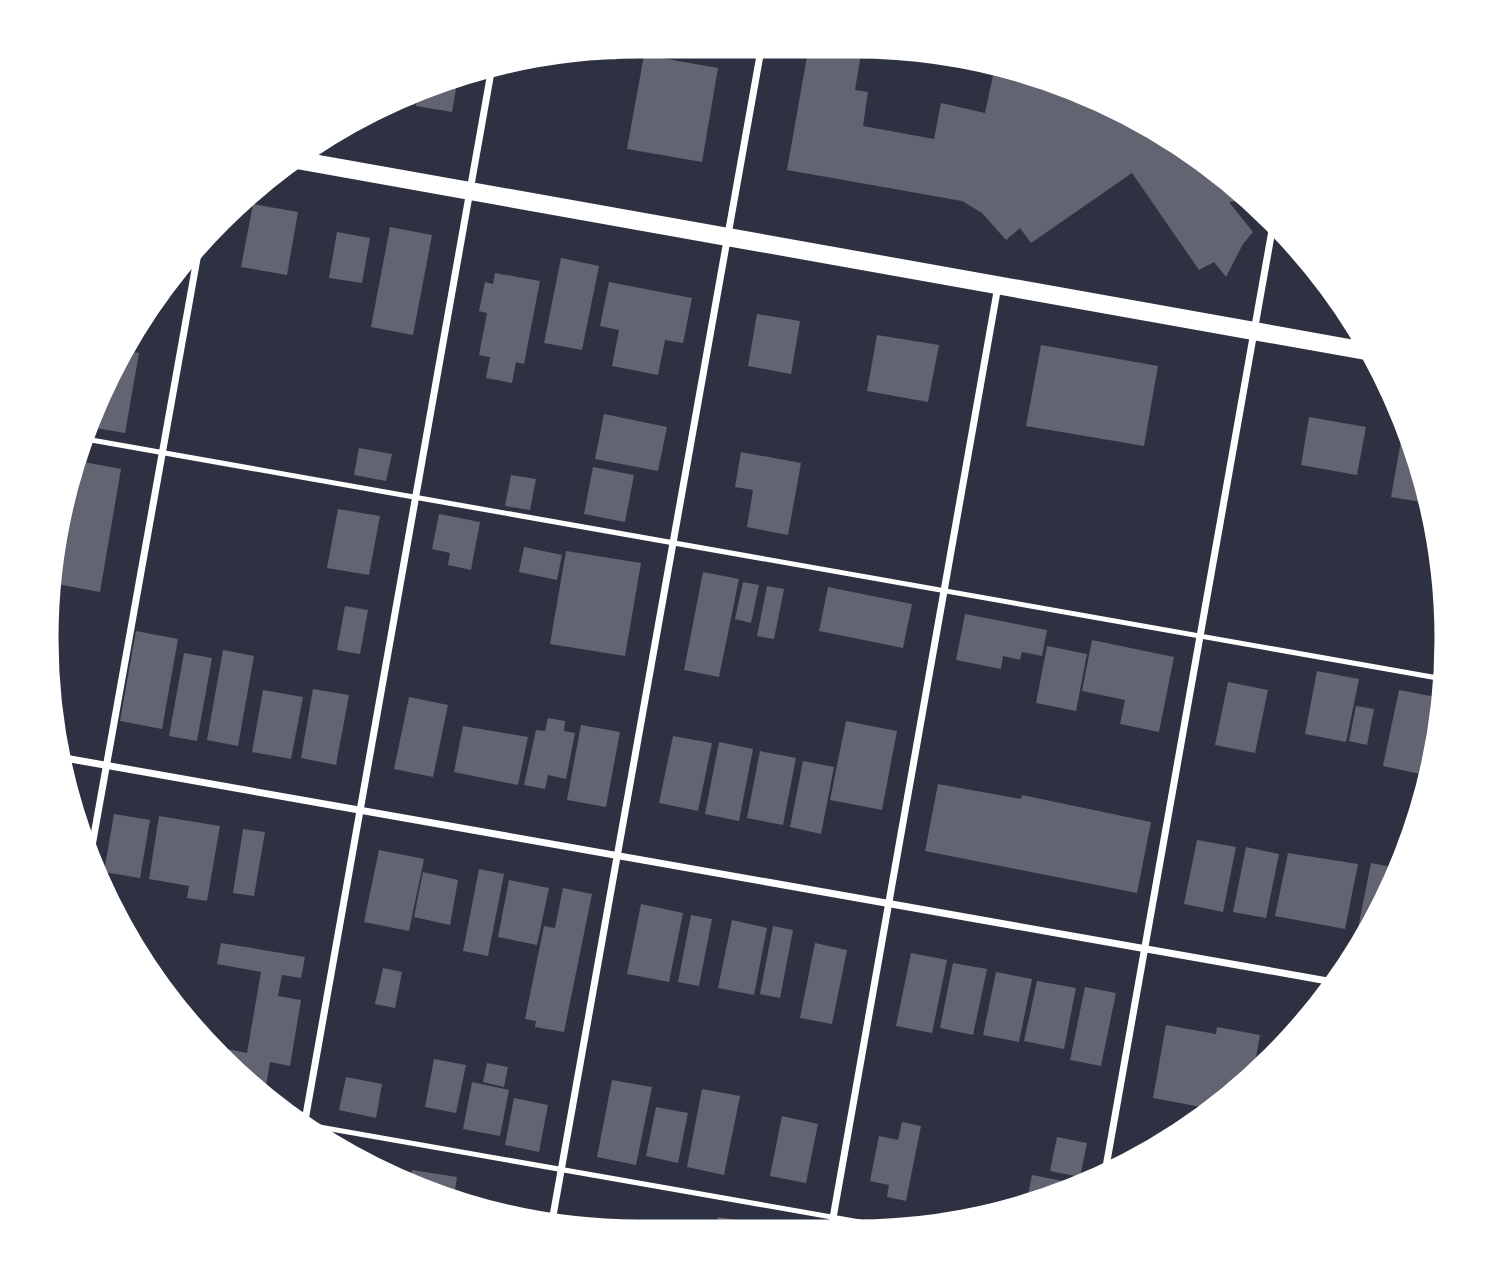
<svg xmlns="http://www.w3.org/2000/svg" width="1493" height="1278" font-family="'Varela Round',sans-serif">
<rect width="100%" height="100%" fill="#2d3142"/>
<g fill="#626471">
<path d="M618,45L616,60L570,52V51Z"/>
<path d="M809,45L845,46L862,48L855,90L868,92L863,126L934,139L941,103L985,113L995,66L1118,104L1218,166L1253,199L1229,202L1253,232L1243,244L1226,277L1214,262L1199,270L1132,173L1031,243L1020,228L1006,240L982,213L962,201L787,170Z"/>
<path d="M884,46L905,47H918L916,57L882,51Z"/>
<path d="M644,55L718,68L702,162L627,149Z"/>
<path d="M459,72L452,112L416,106L419,87Z"/>
<path d="M417,88L414,105L384,100L407,91Z"/>
<path d="M253,204L298,212L287,275L241,267Z"/>
<path d="M390,227L432,235L413,335L371,327Z"/>
<path d="M337,232L370,238L362,283L329,278Z"/>
<path d="M561,258L599,266L582,350L544,343Z"/>
<path d="M495,273L540,281L524,364L516,362L512,383L486,378L490,357L479,355L487,313L479,311L485,282L493,284Z"/>
<path d="M609,282L692,298L683,343L665,340L658,375L612,366L619,330L600,326Z"/>
<path d="M757,314L800,321L791,374L748,366Z"/>
<path d="M877,335L939,345L928,402L867,391Z"/>
<path d="M1041,345L1158,366L1144,446L1026,426Z"/>
<path d="M120,350L139,353L125,433L83,426L87,411Z"/>
<path d="M604,414L667,427L658,471L595,459Z"/>
<path d="M1309,417L1366,427L1357,475L1301,465Z"/>
<path d="M1404,424L1409,425L1419,447L1433,504L1391,497Z"/>
<path d="M359,448L392,454L386,481L354,475Z"/>
<path d="M741,452L801,463L788,535L747,527L753,490L735,487Z"/>
<path d="M78,461L121,469L100,592L57,584Z"/>
<path d="M593,467L634,475L625,522L584,514Z"/>
<path d="M511,475L536,479L530,510L505,506Z"/>
<path d="M338,509L380,516L369,575L327,568Z"/>
<path d="M439,514L480,522L471,570L448,565L450,553L432,549Z"/>
<path d="M524,547L562,555L557,580L519,572Z"/>
<path d="M566,551L641,563L625,656L550,644Z"/>
<path d="M703,572L739,579L719,677L684,670Z"/>
<path d="M743,582L759,585L751,623L735,619Z"/>
<path d="M767,586L784,589L774,639L757,636Z"/>
<path d="M828,587L912,604L903,648L819,631Z"/>
<path d="M345,606L368,610L360,654L337,650Z"/>
<path d="M965,614L1047,630L1042,656L1022,652L1020,660L1003,656L1001,669L956,660Z"/>
<path d="M136,631L178,639L162,729L120,721Z"/>
<path d="M1092,640L1174,657L1159,732L1120,724L1125,700L1082,691Z"/>
<path d="M1047,646L1087,654L1076,711L1036,703Z"/>
<path d="M223,650L254,656L238,746L207,740Z"/>
<path d="M184,653L212,658L197,741L169,736Z"/>
<path d="M1317,671L1359,679L1346,742L1305,734Z"/>
<path d="M1228,682L1268,690L1255,753L1215,745Z"/>
<path d="M313,689L349,695L336,765L301,758Z"/>
<path d="M263,690L303,697L291,759L252,752Z"/>
<path d="M1399,690L1436,697L1420,774L1383,766Z"/>
<path d="M409,697L448,705L433,777L394,769Z"/>
<path d="M1356,706L1374,709L1367,745L1349,741Z"/>
<path d="M548,718L565,721L564,731L575,733L566,779L548,775L545,789L524,785L536,730L545,731Z"/>
<path d="M846,721L897,731L882,810L830,800Z"/>
<path d="M581,725L620,732L606,807L567,800Z"/>
<path d="M463,726L528,737L518,785L454,772Z"/>
<path d="M673,736L712,743L698,811L659,803Z"/>
<path d="M719,742L753,749L739,821L705,814Z"/>
<path d="M760,751L796,758L783,825L747,818Z"/>
<path d="M803,761L834,767L821,834L790,827Z"/>
<path d="M938,784L1021,799L1022,795L1151,822L1137,893L925,851Z"/>
<path d="M114,814L150,820L140,878L104,872Z"/>
<path d="M159,816L220,826L207,901L187,898L189,886L149,879Z"/>
<path d="M243,829L265,832L254,896L233,893Z"/>
<path d="M1197,840L1236,847L1223,912L1184,904Z"/>
<path d="M1246,847L1279,854L1266,918L1233,912Z"/>
<path d="M379,850L424,859L409,931L364,922Z"/>
<path d="M1288,853L1358,864L1345,929L1275,916Z"/>
<path d="M1371,863L1402,869L1390,903L1369,936L1357,933Z"/>
<path d="M479,869L504,874L488,956L463,951Z"/>
<path d="M423,872L458,880L450,925L414,917Z"/>
<path d="M509,880L549,888L537,945L498,937Z"/>
<path d="M563,888L592,894L564,1032L535,1027L536,1021L525,1019L544,926L555,928Z"/>
<path d="M641,904L683,913L669,982L627,974Z"/>
<path d="M691,915L712,919L699,986L678,982Z"/>
<path d="M732,920L767,928L754,995L718,988Z"/>
<path d="M773,926L793,930L780,998L760,994Z"/>
<path d="M221,943L305,957L301,978L282,975L278,996L301,1000L290,1066L270,1062L266,1086L242,1082L220,1063L222,1048L247,1053L261,972L217,964Z"/>
<path d="M815,943L847,950L832,1024L800,1018Z"/>
<path d="M911,953L947,960L932,1033L896,1026Z"/>
<path d="M953,963L987,969L973,1035L940,1028Z"/>
<path d="M383,968L402,972L395,1008L375,1004Z"/>
<path d="M996,972L1032,979L1019,1042L983,1035Z"/>
<path d="M1037,981L1076,988L1064,1049L1024,1041Z"/>
<path d="M1085,987L1116,993L1101,1066L1070,1060Z"/>
<path d="M1166,1025L1216,1034L1217,1027L1260,1035L1251,1085L1217,1110L1153,1098Z"/>
<path d="M434,1059L466,1065L456,1113L425,1107Z"/>
<path d="M487,1063L508,1067L504,1087L483,1082Z"/>
<path d="M346,1077L382,1084L376,1118L339,1110Z"/>
<path d="M612,1080L652,1087L636,1165L597,1157Z"/>
<path d="M472,1082L509,1090L500,1136L463,1129Z"/>
<path d="M702,1089L740,1096L724,1175L687,1167Z"/>
<path d="M514,1098L548,1105L539,1152L505,1145Z"/>
<path d="M656,1107L688,1113L678,1163L646,1156Z"/>
<path d="M782,1116L818,1124L806,1183L770,1176Z"/>
<path d="M902,1122L921,1126L906,1201L887,1197L889,1185L870,1181L879,1136L898,1140Z"/>
<path d="M1057,1137L1087,1143L1080,1177L1050,1171Z"/>
<path d="M1144,1148L1159,1151L1141,1161Z"/>
<path d="M343,1154L382,1159L380,1174L343,1155Z"/>
<path d="M412,1170L457,1177L453,1203L409,1190Z"/>
<path d="M1032,1175L1084,1185V1187L1046,1204L1017,1210L1019,1199L1027,1200Z"/>
<path d="M718,1217L755,1223L753,1235L715,1236Z"/>
<path d="M761,1222L805,1230L804,1235H759Z"/>
</g>
<g fill="none" stroke-linecap="round" stroke-linejoin="round">
<g stroke="#fff" stroke-width="5">
<path d="M80,438L1449,680"/>
<path d="M291,1122L911,1231"/>
</g>
<g stroke="#fff" stroke-width="7">
<path d="M59,757L1339,983"/>
<path d="M89,863L200,242"/>
<path d="M303,1132L493,61"/>
<path d="M1104,1178L1274,219"/>
<path d="M551,1227L762,44"/>
<path d="M830,1235L998,286"/>
</g>
<path stroke="#fff" stroke-width="18" d="M291,159L1377,353"/>
</g>
<path d="M0 0H1493V1278H0ZM639 54H854A585 585 0 0 1 1439 639V639A585 585 0 0 1 854 1224H639A585 585 0 0 1 54 639V639A585 585 0 0 1 639 54Z" fill="#fff" fill-rule="evenodd"/>
<path fill="none" stroke="#fff" stroke-width="9" d="M639 54H854A585 585 0 0 1 1439 639V639A585 585 0 0 1 854 1224H639A585 585 0 0 1 54 639V639A585 585 0 0 1 639 54Z"/>
</svg>
